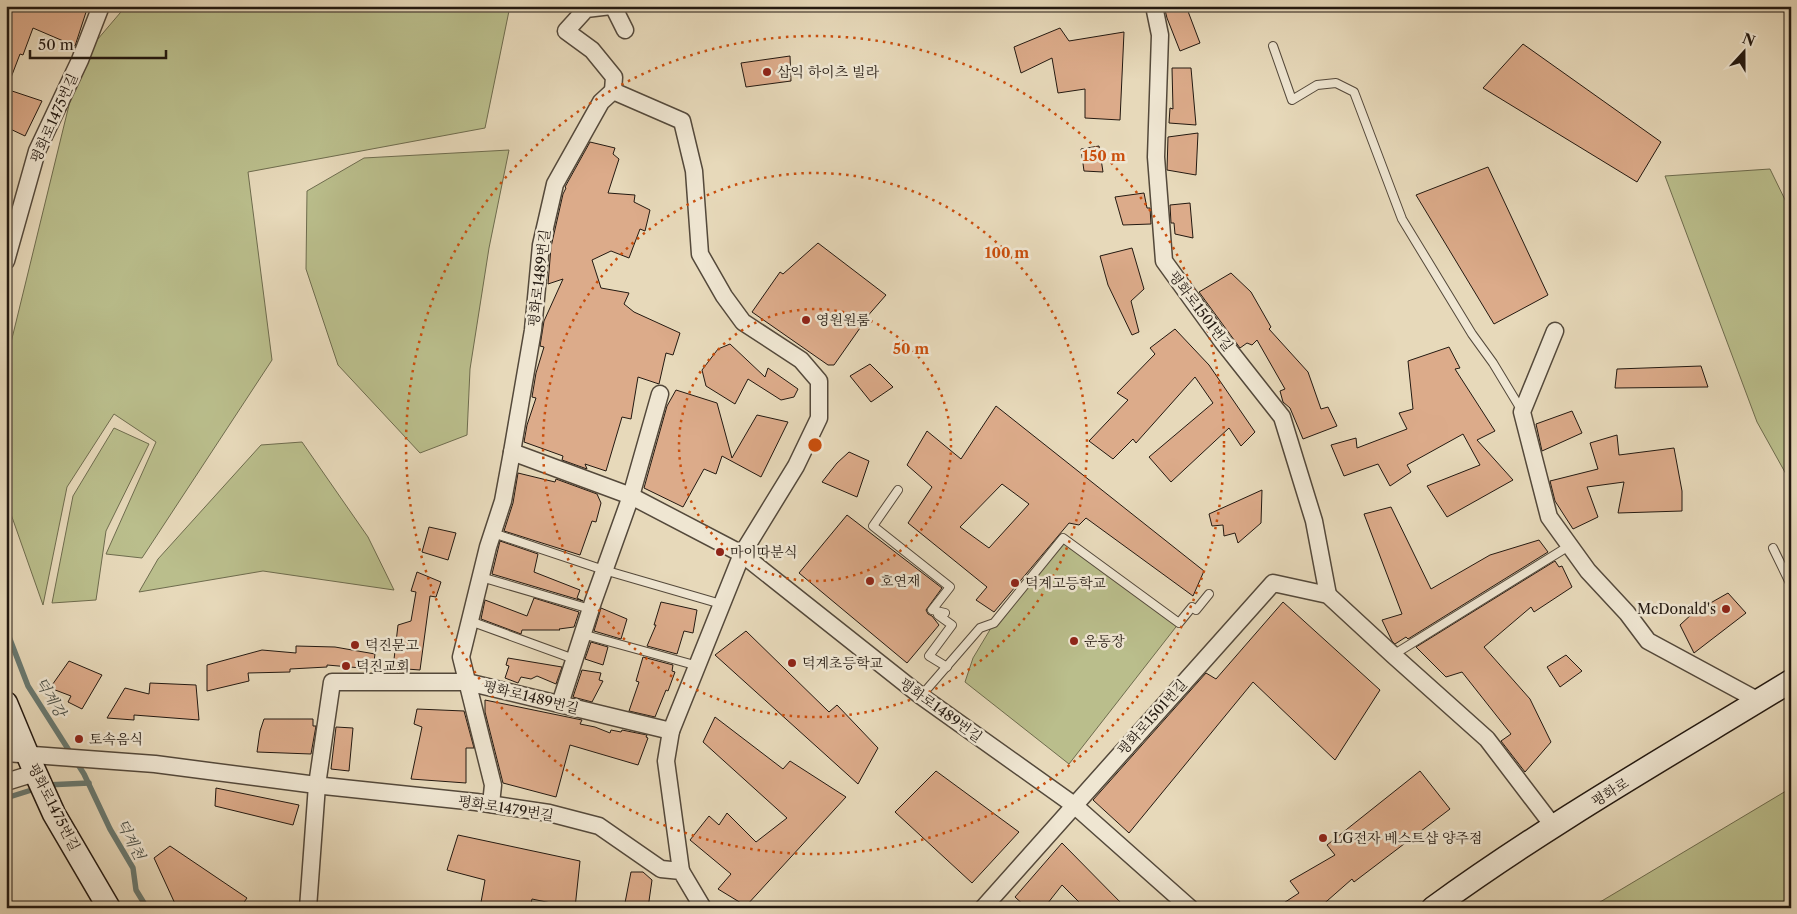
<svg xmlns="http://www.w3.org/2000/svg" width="1797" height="914" font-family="'Libre Caslon Text','Noto Serif KR',serif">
<rect width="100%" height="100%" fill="#e7d9ba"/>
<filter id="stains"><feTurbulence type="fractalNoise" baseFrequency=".004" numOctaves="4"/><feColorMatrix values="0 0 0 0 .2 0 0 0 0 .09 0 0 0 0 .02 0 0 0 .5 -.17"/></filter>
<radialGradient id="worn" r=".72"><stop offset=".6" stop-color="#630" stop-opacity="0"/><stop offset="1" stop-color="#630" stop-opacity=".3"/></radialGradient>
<g fill="#babe8c" stroke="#6e6c4e">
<path d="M126,6H510L485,128L248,172L272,360L142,558L106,554L156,442L114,414L67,487L43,605L6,500V363L80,60Z"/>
<path d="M509,150L489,248L470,369L467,435L420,453L338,365L306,269L307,191L364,158Z"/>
<path d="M1770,169L1791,212V483L1757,422L1665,176Z"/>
<path d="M114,428L149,444L106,531L96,600L52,603L73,496Z"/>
<path d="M302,442L368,537L394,590L263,571L139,592L158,559L261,445Z"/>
<path d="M1063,538L1179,623L1069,764L965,682L973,658L994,623Z"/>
<path d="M1791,788V908H1590Z"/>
</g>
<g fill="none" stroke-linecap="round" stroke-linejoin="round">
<g stroke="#697a72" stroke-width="5.5">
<path d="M6,629L28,686L84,774L110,829L133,868L136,890L147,908"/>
<path d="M46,785L89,783"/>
<path d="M6,798L38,788"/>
</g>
</g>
<g fill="#dcab8a" stroke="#231911" fill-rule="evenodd">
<path d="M6,6H88L75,46L33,28L23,55L20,54L7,88Z"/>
<path d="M1164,6H1186L1200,43L1180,51L1167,18Z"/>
<path d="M1060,28L1069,41L1124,32L1120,120L1085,118V89L1058,93L1052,58L1021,73L1014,47Z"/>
<path d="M1523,44L1661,142L1637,182L1483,88Z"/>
<path d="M790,56L791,81L746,87L741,63Z"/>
<path d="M1172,68H1191L1196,125L1169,123L1170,108L1173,109Z"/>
<path d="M6,89L42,101L25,136L6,127Z"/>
<path d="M1198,133L1196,175L1167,170L1168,137Z"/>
<path d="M590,142L615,148L613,154L619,159L608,193L635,195L634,202L650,210L645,231L640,229L629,258L611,251L592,260L601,288L629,293L624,304L634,312L680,333L673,355L666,353L659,384L638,377L631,419L622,417L606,471L585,464L587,469L562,460L563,456L524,442L527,425L536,398L532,397L536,373L544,347L540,346L544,321L563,279L548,284L551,247L563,194L566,188L565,187Z"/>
<path d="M1099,146L1103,172L1084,171L1081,149Z"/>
<path d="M1488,167L1548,295L1494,324L1416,195Z"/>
<path d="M1144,193L1147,208H1150L1151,224L1123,225L1115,197Z"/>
<path d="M1190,203L1193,238L1175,234L1174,223H1171L1170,205Z"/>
<path d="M818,243L886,295L858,327L860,328L834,365H828L752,312L780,272L783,274Z"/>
<path d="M1132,248L1144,289L1131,301L1139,332L1132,335L1108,285L1100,256Z"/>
<path d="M1231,273L1251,292L1271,327L1269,329L1308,372L1321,409L1328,407L1337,426L1303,439L1290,408L1283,402L1280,391L1285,389L1257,340L1252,345L1247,343L1240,348L1199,292Z"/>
<path d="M1175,329L1209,365L1255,432L1241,446L1229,428L1171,482L1149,457L1213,403L1195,377L1136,443L1133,439L1113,459L1089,441L1128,400L1117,393L1155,354L1150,348Z"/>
<path d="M730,344L765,377L768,368L798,389L794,397L781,400L748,379L735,404L706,386L702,370L718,349Z"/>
<path d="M1449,347L1460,368L1455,369L1495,431L1477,440L1513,480L1447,517L1427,486L1480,465L1463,434L1407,465L1411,472L1390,486L1378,464L1344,476L1331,445L1356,438L1357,448L1407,429L1399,413L1413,409L1408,361Z"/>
<path d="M870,364L893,387L871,402L850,376Z"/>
<path d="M1701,366L1708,387L1615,388L1617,369Z"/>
<path d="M676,390L717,403L732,458L757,415L788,422L761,477L722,456L716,474L704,469L683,507L644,488L667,406Z"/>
<path d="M996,406L1204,571L1193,596L1086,518L1079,525L1069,523L994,612L976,600L987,587L908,523L932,487L907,465L927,431L961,459ZM1002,484L1029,504L989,548L960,527Z"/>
<path d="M1572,411L1582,433L1542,451L1536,424Z"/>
<path d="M1617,435L1619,455L1674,448L1682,491V511L1618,513L1624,482L1587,487L1598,517L1573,529L1555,501L1550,481L1598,469L1590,443Z"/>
<path d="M849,452L869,461L857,497L822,482L837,463Z"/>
<path d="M518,473L555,482L556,479L597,494L601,503L596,522L592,521L580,555L504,531L513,503Z"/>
<path d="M1262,490L1261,523L1238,543L1235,533L1224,536L1223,525L1212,526L1209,514Z"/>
<path d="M1391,507L1431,589L1490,555L1539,540L1548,552L1408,639L1406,637L1395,644L1392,641L1382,620L1402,614L1364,514Z"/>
<path d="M847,515L942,588L926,610L928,614L932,616L939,625L907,663L799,573Z"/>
<path d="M429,527L456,533L448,560L422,552Z"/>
<path d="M500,541L538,554L534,572L580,590L577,598L583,601L492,574Z"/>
<path d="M1555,561L1559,567L1562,566L1572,587L1534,612L1531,607L1484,647L1530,699L1551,742L1525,772L1501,741L1511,734L1462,672L1446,677L1416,647Z"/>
<path d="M417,572L441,582L436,597L430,596L420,670L393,668L398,625L411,621L416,592L411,591Z"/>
<path d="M1728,593L1746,613L1694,653L1680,625L1693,613Z"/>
<path d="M534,598L579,612L574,627L559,629L560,630H522L521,634L481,619L485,600L527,616Z"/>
<path d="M661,602L697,610L693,633L684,631L677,654L647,646L656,625H654Z"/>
<path d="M1283,602L1380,690L1335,760L1253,682L1129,833L1093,800L1206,673L1216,679Z"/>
<path d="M601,608L627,619L621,639L594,631Z"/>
<path d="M746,631L829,712L837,705L878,748L858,784L715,655Z"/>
<path d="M591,642L608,647L603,665L585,659Z"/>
<path d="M296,646L335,647L375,654L373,669L327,665V667L290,669V672L248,673L249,681L207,691V665L262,650L296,653Z"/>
<path d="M1566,655L1582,671L1560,687L1547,667Z"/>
<path d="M643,657L673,665L672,671L675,672L668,691L666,690L655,717L629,711L639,682L636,681Z"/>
<path d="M508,658L562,667L556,684L537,676L531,679L521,677L518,683L505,678L509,666L506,665Z"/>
<path d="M69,661L102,675L82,709L68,702L71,696L50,688Z"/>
<path d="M582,670L601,673L599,680L603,681L592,702L573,697Z"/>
<path d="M150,683L196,685L199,720L134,715V720L107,718L125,688L149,694Z"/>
<path d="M485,700L582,720L580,724L595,727L610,733L611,730L621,732L622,730L647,735L646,737L648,738L638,765L570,745L556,797L503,783L485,712Z"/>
<path d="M417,709L464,711L474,748H466V783L411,779L422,727L414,724Z"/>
<path d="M715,717L783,769L790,761L846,797L746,906L718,889L731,874L690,840L709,816L719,825L727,813L756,842L787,818L703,742Z"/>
<path d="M264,719H313V726H316L311,754L257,752L260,731Z"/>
<path d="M336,727L353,728L349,771L331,769Z"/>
<path d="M936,771L1019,832L972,883L895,812Z"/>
<path d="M1420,771L1450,809L1354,882L1352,879L1319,908H1276L1299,893L1290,881L1335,855L1327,845Z"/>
<path d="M216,788L299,805L293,825L215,806Z"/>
<path d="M458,835L580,861L575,908L532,899L530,908H480L485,880L447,870Z"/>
<path d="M1062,843L1126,908H1085L1062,885L1044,908H1027L1015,897Z"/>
<path d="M170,846L247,898L240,908H177L154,858Z"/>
<path d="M631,872H643L652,880L648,908H624Z"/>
</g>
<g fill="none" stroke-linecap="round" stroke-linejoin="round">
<g stroke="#54493b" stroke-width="10">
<g id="lane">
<path d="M1273,46L1292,100L1317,85L1336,83L1354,92L1402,219L1472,334L1493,363L1522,411"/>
<path d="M898,490L873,526L950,587L932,610L945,613L938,615L952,625L929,656L947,667"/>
<path d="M493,533L604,570L721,604"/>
<path d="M1773,548L1791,585"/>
<path d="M481,577L590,609"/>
<path d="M470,621L574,659"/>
<path d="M582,634L698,666"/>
<path d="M1393,655L1569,546"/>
<path d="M921,696L980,628L994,623L1063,538L1179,623L1192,607L1196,610L1209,594"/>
</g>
</g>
<g stroke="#54493b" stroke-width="19">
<g id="street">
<path d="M611,6L586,9L566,31L592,50L614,77L613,91"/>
<path d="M613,6L625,30"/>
<path d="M1154,6L1160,35L1156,157L1164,261L1222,341L1282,417L1314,521L1328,595"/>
<path d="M6,261L37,151L80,60L101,6"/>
<path d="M1555,331L1522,412L1549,517L1588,571L1627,613L1648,641L1759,701"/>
<path d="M512,452L631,496L742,554L921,696L1074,805L1190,908"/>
<path d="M560,704L593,602L631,496L660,394"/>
<path d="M671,731L666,761L681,871"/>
<path d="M6,753L155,764L324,786L476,802L549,813L599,826L661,869L681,871L703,908"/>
<path d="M6,782L35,773"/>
<path d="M308,908L317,785L332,682H467L671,731L742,554L796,466L819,418V381L801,360L743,322L724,296L700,254L694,171L682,121L613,91L601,102L555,184L541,245L533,330L512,452L503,501L488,547L461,657L493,785L491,804"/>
<path d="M983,908L1273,583L1328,595L1393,655L1487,739L1554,827"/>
</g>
</g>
<g stroke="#231911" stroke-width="25">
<g id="secondary">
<path d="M6,703L31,763L54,814L109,908"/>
<path d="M1433,908C1547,825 1670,755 1791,681"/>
</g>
</g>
<use href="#lane" stroke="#efe6d2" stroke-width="8"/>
<use href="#street" stroke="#efe6d2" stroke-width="16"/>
<use href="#secondary" stroke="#efe6d2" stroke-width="22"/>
</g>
<g fill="none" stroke="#ca4f0d" stroke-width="2.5" stroke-dasharray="2.5 5">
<circle cx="815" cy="445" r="136"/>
<circle cx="815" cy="445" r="272"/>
<circle cx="815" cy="445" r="409"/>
</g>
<g fill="#8f2418" stroke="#efe6d2" stroke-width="2">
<circle cx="767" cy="72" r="5"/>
<circle cx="806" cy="320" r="5"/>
<circle cx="720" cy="552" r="5"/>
<circle cx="870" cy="581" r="5"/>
<circle cx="1015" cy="583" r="5"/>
<circle cx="1726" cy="609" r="5"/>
<circle cx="1074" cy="641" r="5"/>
<circle cx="355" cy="645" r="5"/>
<circle cx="792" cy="663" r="5"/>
<circle cx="346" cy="666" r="5"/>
<circle cx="79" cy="739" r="5"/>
<circle cx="1323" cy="838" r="5"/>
</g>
<g text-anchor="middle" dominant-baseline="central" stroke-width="5" stroke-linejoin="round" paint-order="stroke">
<g font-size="14" fill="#231911" stroke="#efe6d2" text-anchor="start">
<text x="777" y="72">삼익 하이츠 빌라</text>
<text x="816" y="320">영원원룸</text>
<text x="730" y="552">마이따분식</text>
<text x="880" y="581">호연재</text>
<text x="1025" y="583">덕계고등학교</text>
<text x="1716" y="609" text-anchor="end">McDonald's</text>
<text x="1084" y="641">운동장</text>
<text x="365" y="645">덕진문고</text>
<text x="802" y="663">덕계초등학교</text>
<text x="356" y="666">덕진교회</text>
<text x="89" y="739">토속음식</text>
<text x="1333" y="838">LG전자 베스트샵 양주점</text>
</g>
<g font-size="14" fill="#231911" stroke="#efe6d2">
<text transform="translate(54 118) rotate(-66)">평화로1475번길</text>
<text transform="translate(539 278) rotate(-83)">평화로1489번길</text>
<text transform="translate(1201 311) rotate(53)">평화로1501번길</text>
<text transform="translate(531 697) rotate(14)">평화로1489번길</text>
<text transform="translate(941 710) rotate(36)">평화로1489번길</text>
<text transform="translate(1152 717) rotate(-48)">평화로1501번길</text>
<text transform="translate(1610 792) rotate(-32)">평화로</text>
<text transform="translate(54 807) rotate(63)">평화로1475번길</text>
<text transform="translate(506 808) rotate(9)">평화로1479번길</text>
</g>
<g font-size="15" font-style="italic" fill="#4c5149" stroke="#efe6d2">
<text transform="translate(51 697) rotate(59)">덕계강</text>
<text transform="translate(131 839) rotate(63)">덕계천</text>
</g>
</g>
<circle cx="815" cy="445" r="8" fill="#ca4f0d" stroke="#efe6d2" stroke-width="2.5"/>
<g font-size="15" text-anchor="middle" font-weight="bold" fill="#ca4f0d" stroke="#efe6d2" stroke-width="5" stroke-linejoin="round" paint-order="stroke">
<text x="1104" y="161">150 m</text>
<text x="1007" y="258">100 m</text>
<text x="911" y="354">50 m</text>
</g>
<rect width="1797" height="914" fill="none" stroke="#e7d9ba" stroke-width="25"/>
<rect x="8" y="8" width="1782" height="899" fill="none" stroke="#231911" stroke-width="2.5"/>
<rect x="12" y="12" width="1772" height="889" fill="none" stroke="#231911"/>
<g transform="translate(1744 52) rotate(21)" stroke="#efe6d2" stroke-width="4" paint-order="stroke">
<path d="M0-4L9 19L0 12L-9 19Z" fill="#231911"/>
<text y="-8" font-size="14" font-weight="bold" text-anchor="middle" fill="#231911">N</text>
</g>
<path d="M30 50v8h136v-8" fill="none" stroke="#231911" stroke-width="2.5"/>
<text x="38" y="50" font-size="15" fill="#231911" stroke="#efe6d2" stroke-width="4" paint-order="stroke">50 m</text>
<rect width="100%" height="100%" filter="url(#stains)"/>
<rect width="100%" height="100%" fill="url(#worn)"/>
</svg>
